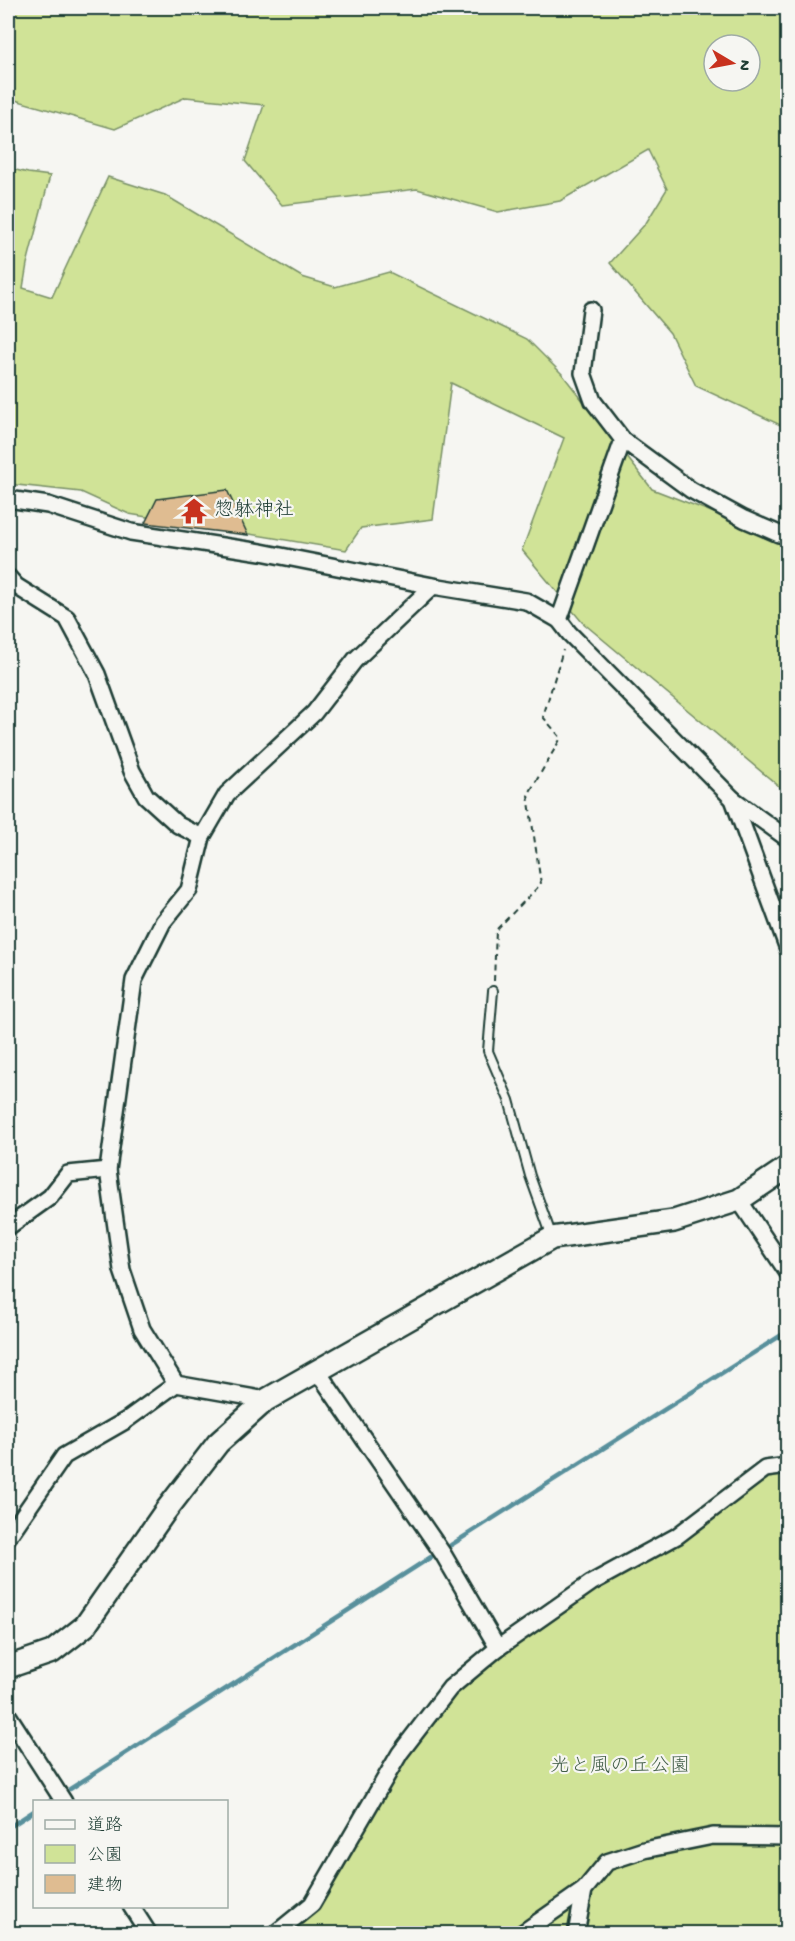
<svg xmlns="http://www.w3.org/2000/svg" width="795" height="1941" font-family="'Gochi Hand','Klee One',sans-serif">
<rect width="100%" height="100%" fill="#f6f6f2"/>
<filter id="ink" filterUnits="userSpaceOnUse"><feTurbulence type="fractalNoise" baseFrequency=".0167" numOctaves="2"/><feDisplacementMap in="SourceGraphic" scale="12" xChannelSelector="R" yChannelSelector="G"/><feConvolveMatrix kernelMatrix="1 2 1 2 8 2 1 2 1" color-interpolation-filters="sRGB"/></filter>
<g filter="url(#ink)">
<g fill="#d0e397" stroke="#789066" stroke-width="1.5" fill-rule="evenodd">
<path d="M8,8H787V428L696,386L670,333L610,263L646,223L667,189L648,150L560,201L498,212L417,189L282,205L245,161L264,105L186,97L115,129L8,98ZM714,45H750V81H714Z"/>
<path d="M8,168L28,173L50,176L27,264L23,288L52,297L108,177L165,195L302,277L335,287L389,272L527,339L562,374L652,489L787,541V793L582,622L522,550L564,438L451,383L433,519L361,528L346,550L129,514L81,492L8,484Z"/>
<path d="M787,1466V1933L275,1934L312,1904L450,1688L498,1648L677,1536L765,1469Z"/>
</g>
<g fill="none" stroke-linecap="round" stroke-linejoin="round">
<g stroke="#59909c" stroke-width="4.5">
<path d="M451,1545L788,1331"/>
<path d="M70,1789L431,1557"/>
<path d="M49,1802L51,1800"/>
<path d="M8,1828L34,1811"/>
</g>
</g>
<path fill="#dfbc91" stroke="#1f3d34" stroke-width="1.5" d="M227,490L248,535L145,523L157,499Z"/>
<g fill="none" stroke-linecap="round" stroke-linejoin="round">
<g stroke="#1f3d34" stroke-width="12">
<path id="lane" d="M493,991L488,1051L509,1100L530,1176L552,1237"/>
</g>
<g stroke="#1f3d34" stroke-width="20">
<g id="street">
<path d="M591,310L583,373L593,401L623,440L691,490L744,519L779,534L788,535"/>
<path d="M8,499L48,505L131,532L261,552L433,586L526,601L559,620L569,633L733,799L788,949"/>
<path d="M8,577L16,586L67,618L97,674L132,771L146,796L178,825L202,837"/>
<path d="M559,620L623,440"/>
<path d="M733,799L788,839"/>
<path d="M739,1200L788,1273"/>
<path d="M8,1227L50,1197L68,1174L108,1170"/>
<path d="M318,1372L443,1554L498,1648"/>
<path d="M266,1400L176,1384L142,1329L122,1270L108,1170L134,980L163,922L189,890L202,837L227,794L314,713L355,660L433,586"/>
<path d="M8,1537L64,1456L125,1421L176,1384"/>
<path d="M8,1715L64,1802"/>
<path d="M131,1906L149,1934"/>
<path d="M275,1934L312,1904L400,1753L450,1688L498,1648L591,1583L677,1536L765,1469L788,1466"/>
<path d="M521,1934L584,1890"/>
<path d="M576,1934L584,1890L607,1862L644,1850L713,1836L788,1837"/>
</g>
</g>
<g stroke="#1f3d34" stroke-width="26">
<path id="secondary" d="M8,1667L52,1652L85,1626L164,1513L218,1443L266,1400L552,1238L674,1221L739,1200L788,1167"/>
</g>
<path stroke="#1f3d34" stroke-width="2" stroke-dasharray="6 4.5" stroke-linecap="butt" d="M494,981L496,930L541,884L528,795L561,738L543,717L563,650"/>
<use href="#lane" stroke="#f6f6f2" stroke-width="8"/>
<use href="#street" stroke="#f6f6f2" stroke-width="15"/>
<use href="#secondary" stroke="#f6f6f2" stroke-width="21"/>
</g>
</g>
<defs>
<g id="temple-bare" transform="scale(2.07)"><path d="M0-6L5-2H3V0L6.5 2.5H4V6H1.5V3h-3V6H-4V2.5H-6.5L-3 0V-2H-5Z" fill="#c8321e" stroke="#f6f6f2" stroke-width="2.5" paint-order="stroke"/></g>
</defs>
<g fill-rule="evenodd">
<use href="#temple-bare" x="194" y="511"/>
</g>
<g text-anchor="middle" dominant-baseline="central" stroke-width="4.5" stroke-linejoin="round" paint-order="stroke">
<g font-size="20" fill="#1f3d34" stroke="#f6f6f2" text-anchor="start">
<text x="214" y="511">惣躰神社</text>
</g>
<g font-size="20" fill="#425e48" stroke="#f6f6f2">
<text x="620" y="1767">光と風の丘公園</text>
</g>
</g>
<rect width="795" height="1941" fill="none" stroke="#f6f6f2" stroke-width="30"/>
<rect x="15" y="15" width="765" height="1911" fill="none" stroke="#1f3d34" stroke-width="2" filter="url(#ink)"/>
<rect x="33" y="1800" width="195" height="108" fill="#f6f6f2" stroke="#a0aca6" stroke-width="1.5"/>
<rect x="45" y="1820" width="30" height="9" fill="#f6f6f2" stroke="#a0aca6" stroke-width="1.5"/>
<text x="87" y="1830" font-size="18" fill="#1f3d34">道路</text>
<rect x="45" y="1845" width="30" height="18" fill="#d0e397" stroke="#a0aca6" stroke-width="1.5"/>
<text x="87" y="1860" font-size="18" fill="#1f3d34">公園</text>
<rect x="45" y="1875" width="30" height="18" fill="#dfbc91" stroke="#a0aca6" stroke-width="1.5"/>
<text x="87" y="1890" font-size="18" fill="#1f3d34">建物</text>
<g transform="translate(732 63) rotate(100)"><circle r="28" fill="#f6f6f2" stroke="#a0aca6" stroke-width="1.5"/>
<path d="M0-4.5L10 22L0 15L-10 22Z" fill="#c8321e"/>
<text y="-9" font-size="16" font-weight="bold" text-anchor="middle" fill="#1f3d34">N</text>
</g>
</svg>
